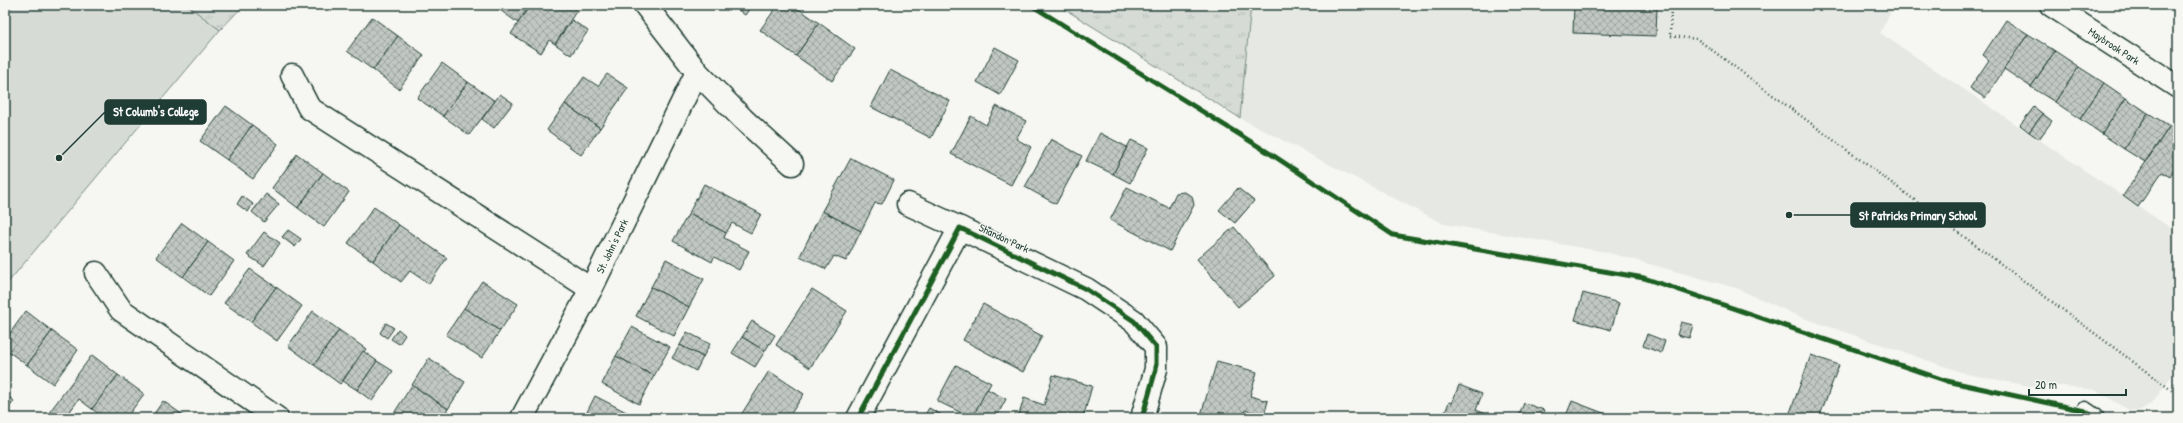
<svg xmlns="http://www.w3.org/2000/svg" width="2183" height="423" font-family="'Patrick Hand',sans-serif">
<defs>
<pattern id="grass-tufts" width="24" height="20" patternUnits="userSpaceOnUse"><rect width="24" height="20" fill="#d6dbd6"/><path d="M3 7l-1-3M5 7V3M7 7l1-3M15 17l-1-3M17 17v-4M19 17l1-3" fill="none" stroke="#b7bdb8"/></pattern>
<pattern id="building-cross-hatch" width="8" height="8" patternUnits="userSpaceOnUse"><rect width="8" height="8" fill="#c1c8c3"/><path d="M0 0l8 8M0 8l8-8" fill="none" stroke="#9ca49f"/></pattern>
</defs>
<rect width="100%" height="100%" fill="#f6f6f2"/>
<filter id="ink" filterUnits="userSpaceOnUse"><feTurbulence type="fractalNoise" baseFrequency=".025" numOctaves="2"/><feDisplacementMap in="SourceGraphic" scale="8" xChannelSelector="R" yChannelSelector="G"/><feConvolveMatrix kernelMatrix="1 2 1 2 8 2 1 2 1" color-interpolation-filters="sRGB"/></filter>
<g filter="url(#ink)">
<path fill="#e6e8e4" d="M1251,5H1894L1880,33L2178,233V367L2152,403L2139,411L2129,410L2095,390L2065,386H2029L1967,374L1801,317L1736,288L1606,252L1444,224L1240,118Z"/>
<g fill="url(#grass-tufts)" stroke="#7a8c85">
<path d="M187,5H244L220,30Z"/>
<path d="M1058,5H1251L1240,118Z"/>
</g>
<path fill="#d6dbd6" stroke="#7a8c85" d="M5,5H187L220,30L5,286Z"/>
<g fill="url(#building-cross-hatch)" stroke="#1f3d34">
<path d="M493,5H530L518,23Z"/>
<path d="M530,5H569L577,10L555,44L549,40L541,53L511,34Z"/>
<path d="M732,5H752L745,15Z"/>
<path d="M778,5H793L819,23L796,56L760,30Z"/>
<path d="M1574,5H1657L1656,36L1573,33Z"/>
<path d="M372,17L398,36L373,70L347,51Z"/>
<path d="M572,20L588,31L571,55L555,44Z"/>
<path d="M2006,20L2028,34L1985,98L1970,88L1989,60L1983,55Z"/>
<path d="M819,23L855,49L832,81L796,56Z"/>
<path d="M2028,34L2055,51L2031,87L2004,69Z"/>
<path d="M398,36L424,55L399,89L373,70Z"/>
<path d="M995,47L1019,60L1000,95L977,82Z"/>
<path d="M2055,51L2079,67L2055,102L2031,87Z"/>
<path d="M442,63L468,82L443,116L417,98Z"/>
<path d="M2079,67L2104,83L2080,119L2055,102Z"/>
<path d="M890,70L950,101L931,138L871,107Z"/>
<path d="M607,74L628,88L600,128L565,104L584,77L598,86Z"/>
<path d="M468,82L495,101L469,135L443,116Z"/>
<path d="M2104,83L2126,98L2102,134L2080,119Z"/>
<path d="M500,94L513,103L494,128L482,119Z"/>
<path d="M2126,98L2148,113L2124,149L2102,134Z"/>
<path d="M565,104L600,128L581,155L547,130Z"/>
<path d="M226,106L252,125L227,160L200,141Z"/>
<path d="M996,106L1026,121L1016,139L1031,147L1011,185L951,154L971,116L986,125Z"/>
<path d="M2034,107L2043,114L2029,132L2020,125Z"/>
<path d="M2148,113L2170,126L2145,162L2124,149Z"/>
<path d="M2043,114L2052,121L2039,139L2029,132Z"/>
<path d="M252,125L278,144L253,179L227,160Z"/>
<path d="M2170,126L2178,132V165L2170,177L2162,172L2138,207L2123,196Z"/>
<path d="M1100,133L1127,147L1113,174L1086,161Z"/>
<path d="M1051,139L1082,156L1056,204L1025,187Z"/>
<path d="M1131,140L1148,148L1130,183L1113,174Z"/>
<path d="M297,154L323,173L298,208L272,188Z"/>
<path d="M851,158L894,180L882,204L875,203L861,231L822,211Z"/>
<path d="M323,173L349,192L324,227L298,208Z"/>
<path d="M704,184L761,214L751,233L732,223L726,233L689,213Z"/>
<path d="M1127,187L1169,208L1176,193L1184,192L1192,196L1194,205L1170,251L1110,220Z"/>
<path d="M1238,188L1254,201L1235,223L1219,210Z"/>
<path d="M266,194L279,204L264,222L252,212Z"/>
<path d="M242,196L253,204L248,212L237,204Z"/>
<path d="M374,207L399,225L373,261L348,243Z"/>
<path d="M822,211L861,231L846,261L834,256L826,269L800,256Z"/>
<path d="M689,213L726,233L724,238L749,251L739,270L714,257L712,262L673,241Z"/>
<path d="M182,223L208,242L183,277L156,257Z"/>
<path d="M399,225L447,258L429,284L410,271L401,282L373,261Z"/>
<path d="M1234,227L1275,276L1238,307L1197,259Z"/>
<path d="M288,230L301,239L295,247L282,237Z"/>
<path d="M264,232L280,243L264,266L247,255Z"/>
<path d="M208,242L234,261L209,296L183,277Z"/>
<path d="M666,259L704,279L689,307L651,287Z"/>
<path d="M250,269L276,287L251,322L224,303Z"/>
<path d="M482,281L518,304L500,331L464,308Z"/>
<path d="M276,287L302,306L277,341L251,322Z"/>
<path d="M651,287L689,307L674,336L636,316Z"/>
<path d="M812,289L847,311L810,368L776,345Z"/>
<path d="M1583,293L1619,303L1611,330L1575,320Z"/>
<path d="M983,304L1042,336L1023,372L963,340Z"/>
<path d="M464,308L500,331L482,358L446,335Z"/>
<path d="M26,311L52,331L27,365L5,349V340Z"/>
<path d="M313,311L339,330L314,365L288,346Z"/>
<path d="M752,321L775,335L765,351L742,337Z"/>
<path d="M1681,322L1693,325L1689,338L1677,335Z"/>
<path d="M386,323L394,328L387,338L380,333Z"/>
<path d="M632,327L670,347L654,376L616,356Z"/>
<path d="M398,329L405,335L399,344L391,339Z"/>
<path d="M339,330L366,349L340,384L314,365Z"/>
<path d="M52,331L78,350L53,384L27,365Z"/>
<path d="M687,332L710,344L703,357L680,345Z"/>
<path d="M1647,334L1665,341L1661,353L1643,346Z"/>
<path d="M742,337L765,351L755,367L732,353Z"/>
<path d="M680,345L703,357L696,371L672,358Z"/>
<path d="M363,351L377,361L357,390L343,381Z"/>
<path d="M92,355L118,375L92,409L79,399L65,418H55L48,414Z"/>
<path d="M1811,355L1839,365L1819,418H1788Z"/>
<path d="M616,356L654,376L639,404L602,384Z"/>
<path d="M429,358L465,382L448,409L412,385Z"/>
<path d="M377,361L393,371L372,401L357,390Z"/>
<path d="M1217,361L1257,372L1250,396L1268,401L1264,416L1245,410L1243,418H1200Z"/>
<path d="M956,365L991,383L972,418L937,401Z"/>
<path d="M769,371L804,394L788,418H739Z"/>
<path d="M118,375L144,394L126,418H105L92,409Z"/>
<path d="M1053,375L1092,386L1083,418H1018L1024,398L1044,405Z"/>
<path d="M412,385L448,409L442,418H391Z"/>
<path d="M1459,385L1482,394L1476,410L1491,416L1490,418H1443L1449,402L1452,403Z"/>
<path d="M987,389L1006,399L996,418H972Z"/>
<path d="M5,394L14,401L5,413Z"/>
<path d="M595,396L638,418H584Z"/>
<path d="M163,401L187,418H151Z"/>
<path d="M1572,401L1611,416V418H1565Z"/>
<path d="M1524,403L1544,410L1541,418H1518Z"/>
<path d="M929,408L947,418H923Z"/>
<path d="M1707,414L1715,418H1705Z"/>
</g>
<g fill="none" stroke-linecap="round" stroke-linejoin="round">
<g stroke="#1f3d34" stroke-width="21">
<path id="service" d="M2085,411L2095,418"/>
</g>
<g stroke="#1f3d34" stroke-width="25">
<g id="minor">
<path d="M645,5L697,72L743,119L792,164"/>
<path d="M2051,5L2178,87"/>
<path d="M292,75L309,108L591,289"/>
<path d="M908,204L960,228"/>
<path d="M96,273L121,310L277,418"/>
<path d="M522,418L591,289L697,72"/>
<path d="M858,418L960,228L1086,289L1134,321L1156,347V369L1142,418"/>
</g>
</g>
<path stroke="#1f3d34" stroke-width="2.5" stroke-dasharray="1 3" stroke-linecap="butt" d="M1671,5L1670,36L1697,39L2178,395"/>
<use href="#service" stroke="#f6f6f2" stroke-width="18"/>
<use href="#minor" stroke="#f6f6f2" stroke-width="22"/>
<g stroke="#f6f6f2" stroke-width="8">
<g id="cycleway">
<path d="M1031,5L1274,156L1393,235L1644,278L1947,381L2085,411L2095,418"/>
<path d="M858,418L960,228L1086,289L1134,321L1156,347V369L1142,418"/>
</g>
</g>
<use href="#cycleway" stroke="#1b5e20" stroke-width="5"/>
</g>
</g>
<g text-anchor="middle" dominant-baseline="central" stroke-width="3" stroke-linejoin="round" paint-order="stroke">
<g font-size="11" fill="#1f3d34" stroke="#f6f6f2">
<text transform="translate(2114 46) rotate(33)">Maybrook Park</text>
<text transform="translate(1004 238) rotate(25)">Shandon Park</text>
<text transform="translate(612 246) rotate(-64)">St. John's Park</text>
</g>
</g>
<path fill="none" stroke="#1f3d34" stroke-width="1.5" d="M59 158L105 112M1789 215L1851 215"/>
<g fill="#1f3d34" stroke="#f6f6f2" stroke-width="1.5">
<circle cx="59" cy="158" r="4"/>
<circle cx="1789" cy="215" r="4"/>
</g>
<g fill="#1f3d34" stroke="#1f3d34" stroke-width="1.5">
<rect x="105" y="100" width="101" height="24" rx="4"/>
<rect x="1851" y="203" width="134" height="24" rx="4"/>
</g>
<g font-size="12" text-anchor="middle" font-weight="bold" fill="#fff">
<text x="156" y="116">St Columb's College</text>
<text x="1918" y="220">St Patricks Primary School</text>
</g>
<rect width="2183" height="423" fill="none" stroke="#f6f6f2" stroke-width="20"/>
<rect x="10" y="10" width="2163" height="403" fill="none" stroke="#1f3d34" stroke-width="1.5" filter="url(#ink)"/>
<path d="M2029 389v6h97v-6" fill="none" stroke="#1f3d34" stroke-width="2"/>
<text x="2035" y="389" font-size="12" fill="#1f3d34" stroke="#f6f6f2" stroke-width="3" paint-order="stroke">20 m</text>
</svg>
